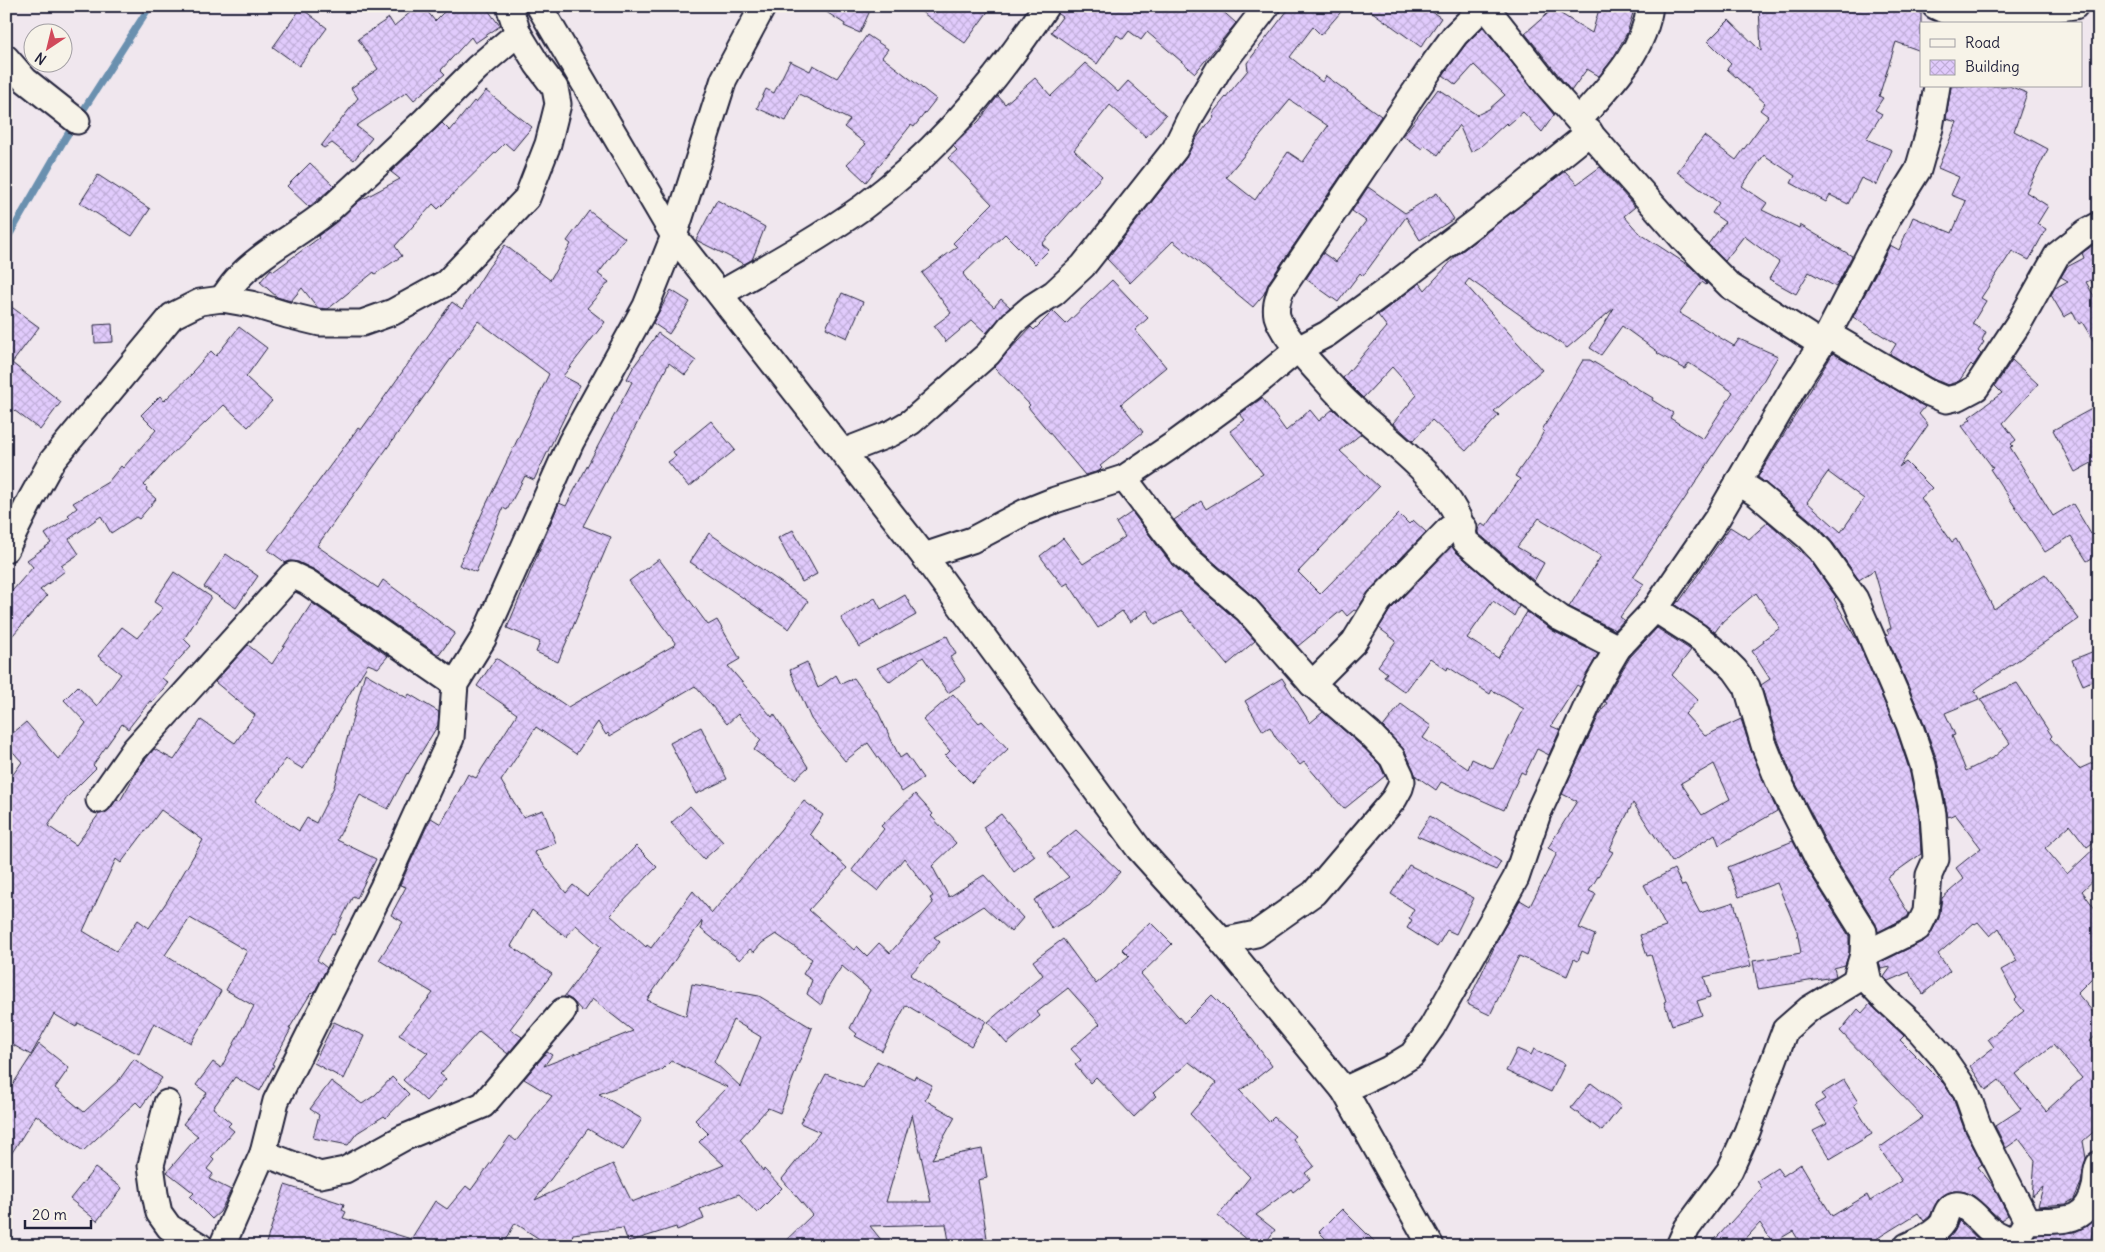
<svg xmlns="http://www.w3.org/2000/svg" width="2105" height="1252" font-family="Delius,sans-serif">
<defs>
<pattern id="building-cross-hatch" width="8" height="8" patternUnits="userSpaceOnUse" patternTransform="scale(1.25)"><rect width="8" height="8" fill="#e1cbfc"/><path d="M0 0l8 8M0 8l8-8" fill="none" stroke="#c1aed9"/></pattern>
</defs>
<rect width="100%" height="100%" fill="#f0e7ee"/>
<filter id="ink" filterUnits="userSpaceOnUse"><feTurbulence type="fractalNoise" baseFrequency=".02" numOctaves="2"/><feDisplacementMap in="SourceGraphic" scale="10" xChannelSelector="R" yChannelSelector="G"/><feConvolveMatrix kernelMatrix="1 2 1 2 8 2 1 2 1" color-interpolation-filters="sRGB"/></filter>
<g filter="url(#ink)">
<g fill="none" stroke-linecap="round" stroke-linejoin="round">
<path stroke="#6a90af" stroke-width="7" d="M6,241L66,137L150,6"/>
</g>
<g fill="url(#building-cross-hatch)" stroke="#22223b" fill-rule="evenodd">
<path d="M418,6H423L435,21L450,6H485L500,26L475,43L471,37L441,70L445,74L414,100L407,92L356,126L372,138L354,160L332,143L324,148L321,146L358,98L351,88L378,69L358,39L389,18L394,26Z"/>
<path d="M817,6H872L860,33L844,26L845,24Z"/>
<path d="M913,6H992L965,43Z"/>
<path d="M1060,6H1217L1236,23L1195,73L1147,32L1141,40L1129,31L1123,39L1117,35L1097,64L1051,32L1062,17L1058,14Z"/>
<path d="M1291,6H1346L1321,35L1313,27L1290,57L1322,82L1326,76L1381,116L1269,282L1264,294L1253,307L1173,241L1130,283L1107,259L1186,158L1195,140L1214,116L1212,114L1248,70L1247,63ZM1290,100L1328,126L1303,162L1288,152L1255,200L1226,177Z"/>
<path d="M1364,6H1424L1441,18L1421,47Z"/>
<path d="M1600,6H1635L1627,33L1612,60L1599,76L1587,69L1571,91L1525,33L1553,9L1592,33Z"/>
<path d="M1759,6H1919L1918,12L1921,13V51L1896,42L1879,96L1883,98L1875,110L1882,114L1866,139L1892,150L1877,185L1861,178L1848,204L1830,195L1826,202L1791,183L1795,176L1764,155L1742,186L1767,203L1762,210L1799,228L1800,225L1852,256L1836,287L1809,272L1796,294L1769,279L1779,262L1744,236L1725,261L1708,244L1725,222L1712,213L1719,203L1677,172L1704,136L1736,160L1768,116L1760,110L1765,103L1727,69L1731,64L1708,41L1729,20L1761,51Z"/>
<path d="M301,8L327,28L299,66L273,47Z"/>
<path d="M1483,27L1554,115L1542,132L1523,112L1508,125L1506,123L1480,147L1471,152L1459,125L1438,155L1424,145L1422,149L1403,136L1438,89L1477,115L1489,109L1505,95L1474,65L1456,85L1443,75L1466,44Z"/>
<path d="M867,35L888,49L882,57L936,99L914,127L911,125L866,182L847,164L866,144L844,127L850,120L799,94L786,121L757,108L766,89L774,93L790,61L810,71L813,65L837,78Z"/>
<path d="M1085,63L1118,92L1128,81L1166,115L1146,137L1110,105L1074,150L1102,176L1042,244L1049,250L1035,264L1005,234L963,274L974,289L994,307L1001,299L1010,307L986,333L972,320L946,342L934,326L951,313L922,273L957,247L953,243L992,204L948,158L957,150L953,146L979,121L998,96L1005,104L1035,78L1051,96Z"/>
<path d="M1951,86H2009L2027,93L2014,131L2048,149L2026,192L2048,206L2037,224L2046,229L2029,260L2012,251L1981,298L1986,301L1972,324L1986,332L1982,340L1984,342L1978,351L1981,354L1973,366L1971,364L1959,381L1948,385L1933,379L1890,354L1896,344L1853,317L1890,245L1899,250L1913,217L1952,233L1966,201L1951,195L1959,177L1938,168L1957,122L1946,119Z"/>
<path d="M486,91L532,127L513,150L505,143L438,209L433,204L395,246L402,256L375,274L374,272L328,309L318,308L302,288L291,301L277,297L260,282L271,269L274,271L319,238L318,236L359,201L400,179L391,172L442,123L450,131L474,101L476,103Z"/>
<path d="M310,163L334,186L309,207L287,186Z"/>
<path d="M1600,167L1635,207L1624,216L1639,233L1691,267L1707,284L1706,285L1702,282L1679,313L1734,346L1739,339L1778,356L1750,403L1723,441L1633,577L1644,584L1620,617L1624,620L1615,630L1569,607L1601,556L1539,518L1517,547L1544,563L1534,581L1478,533V529L1482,524L1486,527L1520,479L1515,476L1536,446L1544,431L1542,430L1583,360H1590L1653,398L1652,400L1673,413L1670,418L1703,439L1733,392L1689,363L1685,369L1657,353L1658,352L1622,326L1601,355L1590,348L1614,308L1567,348L1469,279L1465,284L1542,370L1494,411L1499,415L1466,451L1432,420L1413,441L1393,423L1417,395L1392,367L1363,398L1343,378L1387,327L1378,315L1420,283L1425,290L1457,255L1565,171L1577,184Z"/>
<path d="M98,175L150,209L132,236L80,203Z"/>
<path d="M1368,187L1405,213L1437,193L1454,219L1420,240L1406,217L1363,276L1360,273L1338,302L1306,279L1323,253L1336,262L1366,221L1352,211Z"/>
<path d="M717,200L765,227L752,260L744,264L696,240Z"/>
<path d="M589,211L625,238L598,274L609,282L587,308L605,322L563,376L580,385L534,480L525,476L507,510L503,508L476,572L459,565L484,509L549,374L478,321L317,546L378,588L383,580L455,633L439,655L315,570L298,562L290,561L286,563L268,550L358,428L361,430L452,302L462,309L488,268L505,245L550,280L571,244L567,241Z"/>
<path d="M2099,241V292H2095L2091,280L2086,282L2099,305V350L2082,322L2079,324L2073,312L2064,317L2051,295L2055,288L2068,281L2061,277L2067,267L2084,258L2082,253Z"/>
<path d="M1112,280L1148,318L1135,330L1166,367L1121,404L1143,432L1100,466L1102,468L1099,471L1085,475L1028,407L1030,405L994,367L1031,327L1034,330L1053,311L1066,324Z"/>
<path d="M671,290L690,302L669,334L653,323Z"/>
<path d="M842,293L863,302L847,338L826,328Z"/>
<path d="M6,303L39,327L12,363L61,402L40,430L6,404Z"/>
<path d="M112,324L113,342L95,343L94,325Z"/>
<path d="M239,327L267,348L246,377L272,401L248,427L224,405L171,455L144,485L147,488L146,490L156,499L139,519L136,517L111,533L101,516L69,539L79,554L61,566L65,571L40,590L47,596L6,643V598L33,567L27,560L51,543L45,534L70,517L68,515L77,508L73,503L108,482L121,466L123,468L156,430L141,415L160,396L164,401L194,372L193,371L211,351L216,356Z"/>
<path d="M658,333L696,361L685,375L669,363L583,526L611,537L558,662L536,652L540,642L507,628L559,503L566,506L632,382L627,379L634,366Z"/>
<path d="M1833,353L1925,407L1919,414L1928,425L1899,467L1906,462L1932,488L1921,498L1952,542L1956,539L1994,609L2045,574L2079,619L1974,690L1979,699L1945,713L1955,735L1952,736L1966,771L1994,757L2010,743L1980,699L2017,683L2052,736L2050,738L2079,769L2099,760V838L2087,847L2070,825L2045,848L2067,874L2099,844V875L2082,891L2099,914V971L2077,993L2099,1019V1033L2090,1041L2099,1051V1127L2083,1141L2086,1158L2081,1183L2074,1199L2066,1204L2038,1206L2043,1187L2032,1196L2035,1160L2019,1139L2006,1148L1995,1126L2021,1109L1999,1080L1986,1090L1970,1066L1994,1047L1988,1039L2024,1011L2015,1000L2017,998L2001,970L2017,961L1999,928L1990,936L1978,922L1975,924L1974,923L1938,954L1950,971L1923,994L1909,972L1888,981L1884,977L1891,967L1881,969L1879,963L1924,941L1930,935L1939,918L1942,898L1964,879L1956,868L1981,848L1955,814L1948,817L1937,760L1922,718L1886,635L1889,634L1887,630L1891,628L1874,570L1859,580L1833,543L1819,527L1758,477ZM1828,472L1864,499L1841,532L1807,502ZM2053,1045L2082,1078L2046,1111L2016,1074Z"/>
<path d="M2012,360L2038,384L2003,423L2016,440L2011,444L2013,446L2010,447L2053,516L2073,504L2091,534L2099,529V554L2087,561L2071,536L2045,552L1990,469L1993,468L1962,426L1971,419L1969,417L2002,393L1995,386Z"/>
<path d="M1262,398L1286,431L1310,410L1319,421L1333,409L1361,434L1340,451L1379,487L1298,572L1320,594L1399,514L1409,524L1413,520L1426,532L1369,591L1356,611L1354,610L1347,616L1342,610L1298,646L1256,599L1193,544L1174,520L1201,501L1206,509L1263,474L1230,431L1245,420L1240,414Z"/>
<path d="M2099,405V459L2075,472L2053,430Z"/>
<path d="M711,421L735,450L689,487L668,462L676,456L673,452Z"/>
<path d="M1132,512L1172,565L1237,620L1255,641L1227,665L1182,611L1155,624L1147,610L1130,622L1122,611L1098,628L1068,583L1063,586L1040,556L1063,538L1083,564L1125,537L1116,523Z"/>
<path d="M1768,522L1810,560L1836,597L1834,599L1860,646L1896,729L1909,769L1919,816L1921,854L1887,878L1909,914L1907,917L1878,932L1876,924L1831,852L1791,774L1778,740L1761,685L1770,679L1752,651L1764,642L1763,640L1780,628L1756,593L1723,621L1715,632L1675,605L1678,601L1679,602L1730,527L1749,539Z"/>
<path d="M793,530L817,574L802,582L778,538Z"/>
<path d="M709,533L808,601L789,629L690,562Z"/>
<path d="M1452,546L1456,552L1519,606L1514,616L1493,601L1467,638L1498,658L1527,612L1553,631L1598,654L1580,687L1577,685L1551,726L1560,730L1549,755L1537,749L1525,774L1521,772L1504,810L1441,782L1436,790L1416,776L1405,751L1383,727L1401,704L1431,726L1423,738L1468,769L1472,759L1493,769L1524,709L1492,690L1490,694L1448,667L1447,670L1430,658L1405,692L1384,677L1387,673L1378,666L1396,641L1379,628L1390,610Z"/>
<path d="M226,554L258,576L236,608L204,587Z"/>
<path d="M659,559L708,625L717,620L740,659L728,666L772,717L774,714L808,767L795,779L754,750L761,740L738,714L727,724L695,686L610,736L608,733L606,735L598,722L576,754L536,727L501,781L523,817L543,810L556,843L534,852L566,893L573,885L587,896L636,846L657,867L610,915L646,947L647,945L651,948L693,891L712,913L804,801L823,815L810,834L847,868L809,910L854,950L857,946L867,956L879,943L890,953L933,903L930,898L933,896L904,858L878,891L852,870L884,829L881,826L915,794L933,814L931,816L956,843L932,866L949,897L984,875L1023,918L1011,932L983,906L934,937L940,942L910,975L926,987L986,1021L971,1046L949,1032L950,1031L906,1005L882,1051L855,1036L857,1034L850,1028L870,990L842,966L827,989L821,1005L807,994L812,980L803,974L812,959L776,934L762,943L754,952L750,949L740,960L701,929L702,921L647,1000L686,1016L692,984L759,996L812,1028L780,1113L768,1108L740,1139L763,1171L764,1169L782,1188L757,1213L739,1194L700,1209L704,1219L677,1230L676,1227L628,1242L623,1228L573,1234L569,1246H550L515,1223L503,1246H265L285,1185L344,1204L342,1210L346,1212L343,1218L411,1239L435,1201L447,1209L466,1186L471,1190L510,1136L516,1141L552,1096L524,1079L547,1052L552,1055L544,1066L633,1031L592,999L583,1012L572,1000L564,997L601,947L576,925L566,937L532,910L511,946L552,974L510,1029L522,1037L508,1054L479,1031L440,1074L446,1079L426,1101L403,1080L428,1053L399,1035L433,993L379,960L403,922L391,915L406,887L400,885L426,828L431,818L441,824L468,774L476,778L517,714L477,686L496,658L568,707L676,644L629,581ZM733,1020L761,1037L741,1087L714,1062ZM671,1061L727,1087L695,1120L708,1133L699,1142L724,1165L632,1202L613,1164L535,1200L588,1129L623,1150L642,1119L599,1094L662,1070Z"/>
<path d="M174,572L211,597L184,639L191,646L162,678L168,683L152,702L150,701L128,729L122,724L93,765L96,768L68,796L48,826L76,845L99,814L105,813L110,809L117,799L120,801L140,766L154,749L174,760L201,720L235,743L255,715L215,682L248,645L272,664L312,603L388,656L378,668L368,664L303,769L286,759L255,801L299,831L307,818L316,823L334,787L365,673L407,698L409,694L439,712L438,725L408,774L407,773L388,809L360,795L337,840L376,859L357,898L353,896L334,934L332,933L317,960L327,968L313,995L311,993L289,1029H291L272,1064L274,1065L260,1091L235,1077L213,1108L231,1123L228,1126L234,1131L211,1157L214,1160L207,1169L213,1174L209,1179L231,1190L220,1212L212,1219L190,1197L194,1193L167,1172L198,1136L183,1124L207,1093L196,1085L213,1062L221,1068L254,1006L226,990L247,951L190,918L165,955L221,991L191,1043L154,1023L139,1054L78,1023L76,1027L54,1014L31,1055L6,1041V784L22,762L6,744V739L26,722L59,760L86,723L64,700L78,686L97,706L121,674L98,656L122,627L137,638L163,608L154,602ZM161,810L203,840L167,901L149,928L138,920L116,951L83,931L116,859L121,863Z"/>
<path d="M905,595L916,615L859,647L841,618L875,598L881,609Z"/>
<path d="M1657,628L1691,650L1672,675L1698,700L1685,714L1705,736L1741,719L1751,750L1777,811L1719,845L1715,834L1672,862L1633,803L1609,850L1613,852L1589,891L1596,894L1579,928L1595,935L1588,954L1582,951L1578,961L1574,959L1567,976L1519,956L1490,1015L1467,1004L1500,935L1520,900L1530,906L1557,853L1548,848L1577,801L1562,794L1599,715L1607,703L1605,702L1611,689L1630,657ZM1714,764L1730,799L1702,815L1681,783Z"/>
<path d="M947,636L956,654L950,657L966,681L948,693L923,657L890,682L877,668Z"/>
<path d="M2099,649V678L2083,685L2072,660Z"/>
<path d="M807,662L818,688L836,675L841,684L854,678L878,712L900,758L906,754L923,778L902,792L868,743L845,761L811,719L790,670Z"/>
<path d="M1282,678L1310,723L1323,712L1366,750L1380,765L1385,776L1344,809L1304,762L1300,765L1276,738L1270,727L1263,731L1245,701Z"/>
<path d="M953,694L979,723L982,721L1008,749L972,783L945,756L950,751L923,720Z"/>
<path d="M701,727L727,779L696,794L670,743Z"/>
<path d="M690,806L723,842L704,859L671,823Z"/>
<path d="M1001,814L1035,856L1014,872L983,827Z"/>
<path d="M1430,816L1501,862L1496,870L1417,836Z"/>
<path d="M1076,830L1120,872L1090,905L1052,929L1034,900L1069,877L1047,853Z"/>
<path d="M1793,841L1806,867L1849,936V953L1845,965L1834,968L1836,976L1834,977L1758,989L1753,961L1801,953L1797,931L1777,883L1739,897L1728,867Z"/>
<path d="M1409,865L1474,898L1456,934L1447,930L1437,947L1407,928L1412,920L1409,918L1414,909L1391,894Z"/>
<path d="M1674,869L1682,886L1685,885L1700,913L1734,902L1751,966L1704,977L1710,997L1697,1001L1702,1015L1672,1025L1664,1002L1666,1001L1651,955L1647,956L1640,935L1666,927L1644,885Z"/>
<path d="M1150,922L1172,944L1141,974L1184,1023L1212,995L1240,1023L1272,1066L1240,1091L1269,1122L1274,1117L1295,1136L1293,1139L1314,1166L1305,1173L1310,1179L1293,1192L1291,1189L1256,1215L1275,1230L1263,1246H1254L1218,1216L1250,1177L1190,1114L1216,1083L1189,1062L1153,1093L1156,1096L1134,1117L1096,1077L1090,1083L1075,1065L1081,1060L1071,1049L1100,1024L1068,988L1037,1012L1040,1016L1007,1044L988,1022L1043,975L1033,961L1063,939L1096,984L1129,956L1122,949Z"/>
<path d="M1870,1004L1904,1036L1900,1040L1944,1084L1953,1098L1965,1131L1982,1164L1978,1167L1993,1186L2008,1215L2001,1220L1974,1196L1965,1192L1954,1191L1946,1194L1938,1200L1930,1216L1924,1221L1918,1213L1865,1246H1802L1793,1231L1773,1243L1760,1223L1739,1246H1709L1762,1188L1757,1181L1777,1168L1783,1176L1801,1164L1832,1216L1867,1195L1870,1201L1902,1181L1879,1148L1923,1117L1840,1031L1858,1009L1862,1013Z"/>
<path d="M334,1022L364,1036L344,1079L314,1063Z"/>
<path d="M39,1044L69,1068L55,1088L84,1112L119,1080L134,1059L162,1078L141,1107L136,1102L83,1151L36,1115L6,1162V1095Z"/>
<path d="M1517,1049L1531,1055L1534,1049L1565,1064L1551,1092L1506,1071Z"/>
<path d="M877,1061L914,1079L915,1076L932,1085L925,1100L955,1117L932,1159L982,1149L987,1178L978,1180L987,1238L949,1241L946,1224L870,1226L886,1246H780L812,1215L782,1179L820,1132L800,1123L826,1074L863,1088ZM912,1114L931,1202H886Z"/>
<path d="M392,1077L409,1094L386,1118L384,1116L357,1133L348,1145L313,1138L319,1115L310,1109L331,1081L362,1104L375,1095Z"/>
<path d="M1844,1080L1858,1102L1854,1105L1872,1134L1830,1159L1813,1131L1827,1124L1815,1105L1825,1099L1821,1094Z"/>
<path d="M1591,1083L1621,1106L1602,1131L1571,1108Z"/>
<path d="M95,1168L122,1188L97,1221L70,1199Z"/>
<path d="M1342,1209L1379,1246H1333L1319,1232Z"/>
<path d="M2099,1214V1229L2094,1226L2089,1246H2029L2035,1235L2075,1232L2087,1226Z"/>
<path d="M1959,1221L1980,1241L1973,1246H1942L1954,1232Z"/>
</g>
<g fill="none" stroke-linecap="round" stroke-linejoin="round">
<g stroke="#22223b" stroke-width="29">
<g id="minor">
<path d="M539,6L674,236L924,556L1139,849L1222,941L1344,1090L1431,1246"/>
<path d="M1484,6L1455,35L1435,62L1281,290C1278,299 1275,306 1277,316C1282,333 1299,350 1310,363C1324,378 1337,394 1352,407C1390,443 1458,487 1465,541L1524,592L1560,618L1618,648"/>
<path d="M1485,6L1548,86L1684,240L1730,286L1821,344"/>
<path d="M1935,6L1961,18"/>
<path d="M1964,24L1961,18L2029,13L2075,6"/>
<path d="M6,58L25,80L77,121"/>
<path d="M1579,120C1609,86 1644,53 1650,6"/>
<path d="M720,294C769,266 818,239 863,207C936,153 996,82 1046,6"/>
<path d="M222,299C227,292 232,284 239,277C263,251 302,233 330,209L425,120L477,68L518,33"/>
<path d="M1828,334L1927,392L1946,400L1959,397L1976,388L2020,321L2057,255L2086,232L2099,225"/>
<path d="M843,452L892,433L911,422L988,354L1013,323L1032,307L1054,293L1083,266L1175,149L1192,114L1220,67L1267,6"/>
<path d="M1124,478L1182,554L1247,610L1312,684L1370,734L1392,757L1401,776L1402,781L1400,788L1394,799L1314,893L1256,934L1222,941"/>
<path d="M6,549L31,499L52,461L172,316L200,302L222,299L251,304L287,315L320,323H362L393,312L446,283L527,198L548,144L558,104L555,88L537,64L518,33L509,6"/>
<path d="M924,556L972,540L1025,512L1055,500L1124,478L1176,443L1251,388L1298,349L1327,334L1386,291L1517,191L1590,132"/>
<path d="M1655,609L1697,636L1721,656L1735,670L1747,687L1764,745L1778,780L1818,859L1864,932L1863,955L1869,982L1886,1000L1919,1030L1941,1055L1966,1091L1978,1125L2027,1221L2014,1242C2007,1238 1997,1235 1990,1230C1981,1224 1962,1194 1949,1209C1946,1212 1945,1218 1943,1223C1935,1235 1919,1240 1907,1246"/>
<path d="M1312,684L1354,642L1379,601L1449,529L1464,528"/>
<path d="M99,800L134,750L292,575L307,582L455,684"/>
<path d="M1344,1090L1389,1069L1412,1055L1432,1027L1516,878L1538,813L1598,682L1618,648L1655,609L1718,517L1792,390L1828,334L1888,218L1918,170L1930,128L1937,86"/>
<path d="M167,1103L151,1165L155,1194L159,1213L169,1227L200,1246"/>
<path d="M263,1153L320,1175L345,1170L403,1138L483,1105L563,1011"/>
<path d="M2027,1221C2060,1219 2086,1227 2095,1187C2097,1179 2095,1172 2099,1164"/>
<path d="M222,1246L263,1153L276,1101L383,887L451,738L455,684L483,639L571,442L646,306L674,236L724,79L763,6"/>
<path d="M1679,1246L1687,1228L1730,1170L1747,1132L1785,1030L1809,1009L1855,981L1863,955L1918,928L1926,912L1929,875L1936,859L1933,814L1923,765L1909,724L1855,599L1821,551L1808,537L1757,494L1738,482"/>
</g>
</g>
<use href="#minor" stroke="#f7f3e8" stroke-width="25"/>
</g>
</g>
<rect width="2105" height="1252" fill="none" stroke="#f7f3e8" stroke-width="25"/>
<rect x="12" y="12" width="2080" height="1227" fill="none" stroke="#22223b" stroke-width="2" filter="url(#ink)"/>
<rect x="1920" y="22" width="162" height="65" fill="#f7f3e8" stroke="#a29fa3"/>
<rect x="1930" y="39" width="25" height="8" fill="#f7f3e8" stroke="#a29fa3"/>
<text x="1965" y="48" font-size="15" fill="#22223b">Road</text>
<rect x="1930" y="60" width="25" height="15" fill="url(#building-cross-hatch)" stroke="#a29fa3"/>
<text x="1965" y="72" font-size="15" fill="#22223b">Building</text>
<g transform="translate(48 48) rotate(215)"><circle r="24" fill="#f7f3e8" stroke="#a29fa3"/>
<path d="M0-4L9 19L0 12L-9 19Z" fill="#d1495b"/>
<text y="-8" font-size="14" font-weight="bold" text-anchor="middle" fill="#22223b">N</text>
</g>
<path d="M25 1220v8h66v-8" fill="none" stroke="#22223b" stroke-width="2.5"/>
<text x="32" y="1220" font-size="15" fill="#22223b" stroke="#f7f3e8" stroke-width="4" paint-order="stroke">20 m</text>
</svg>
